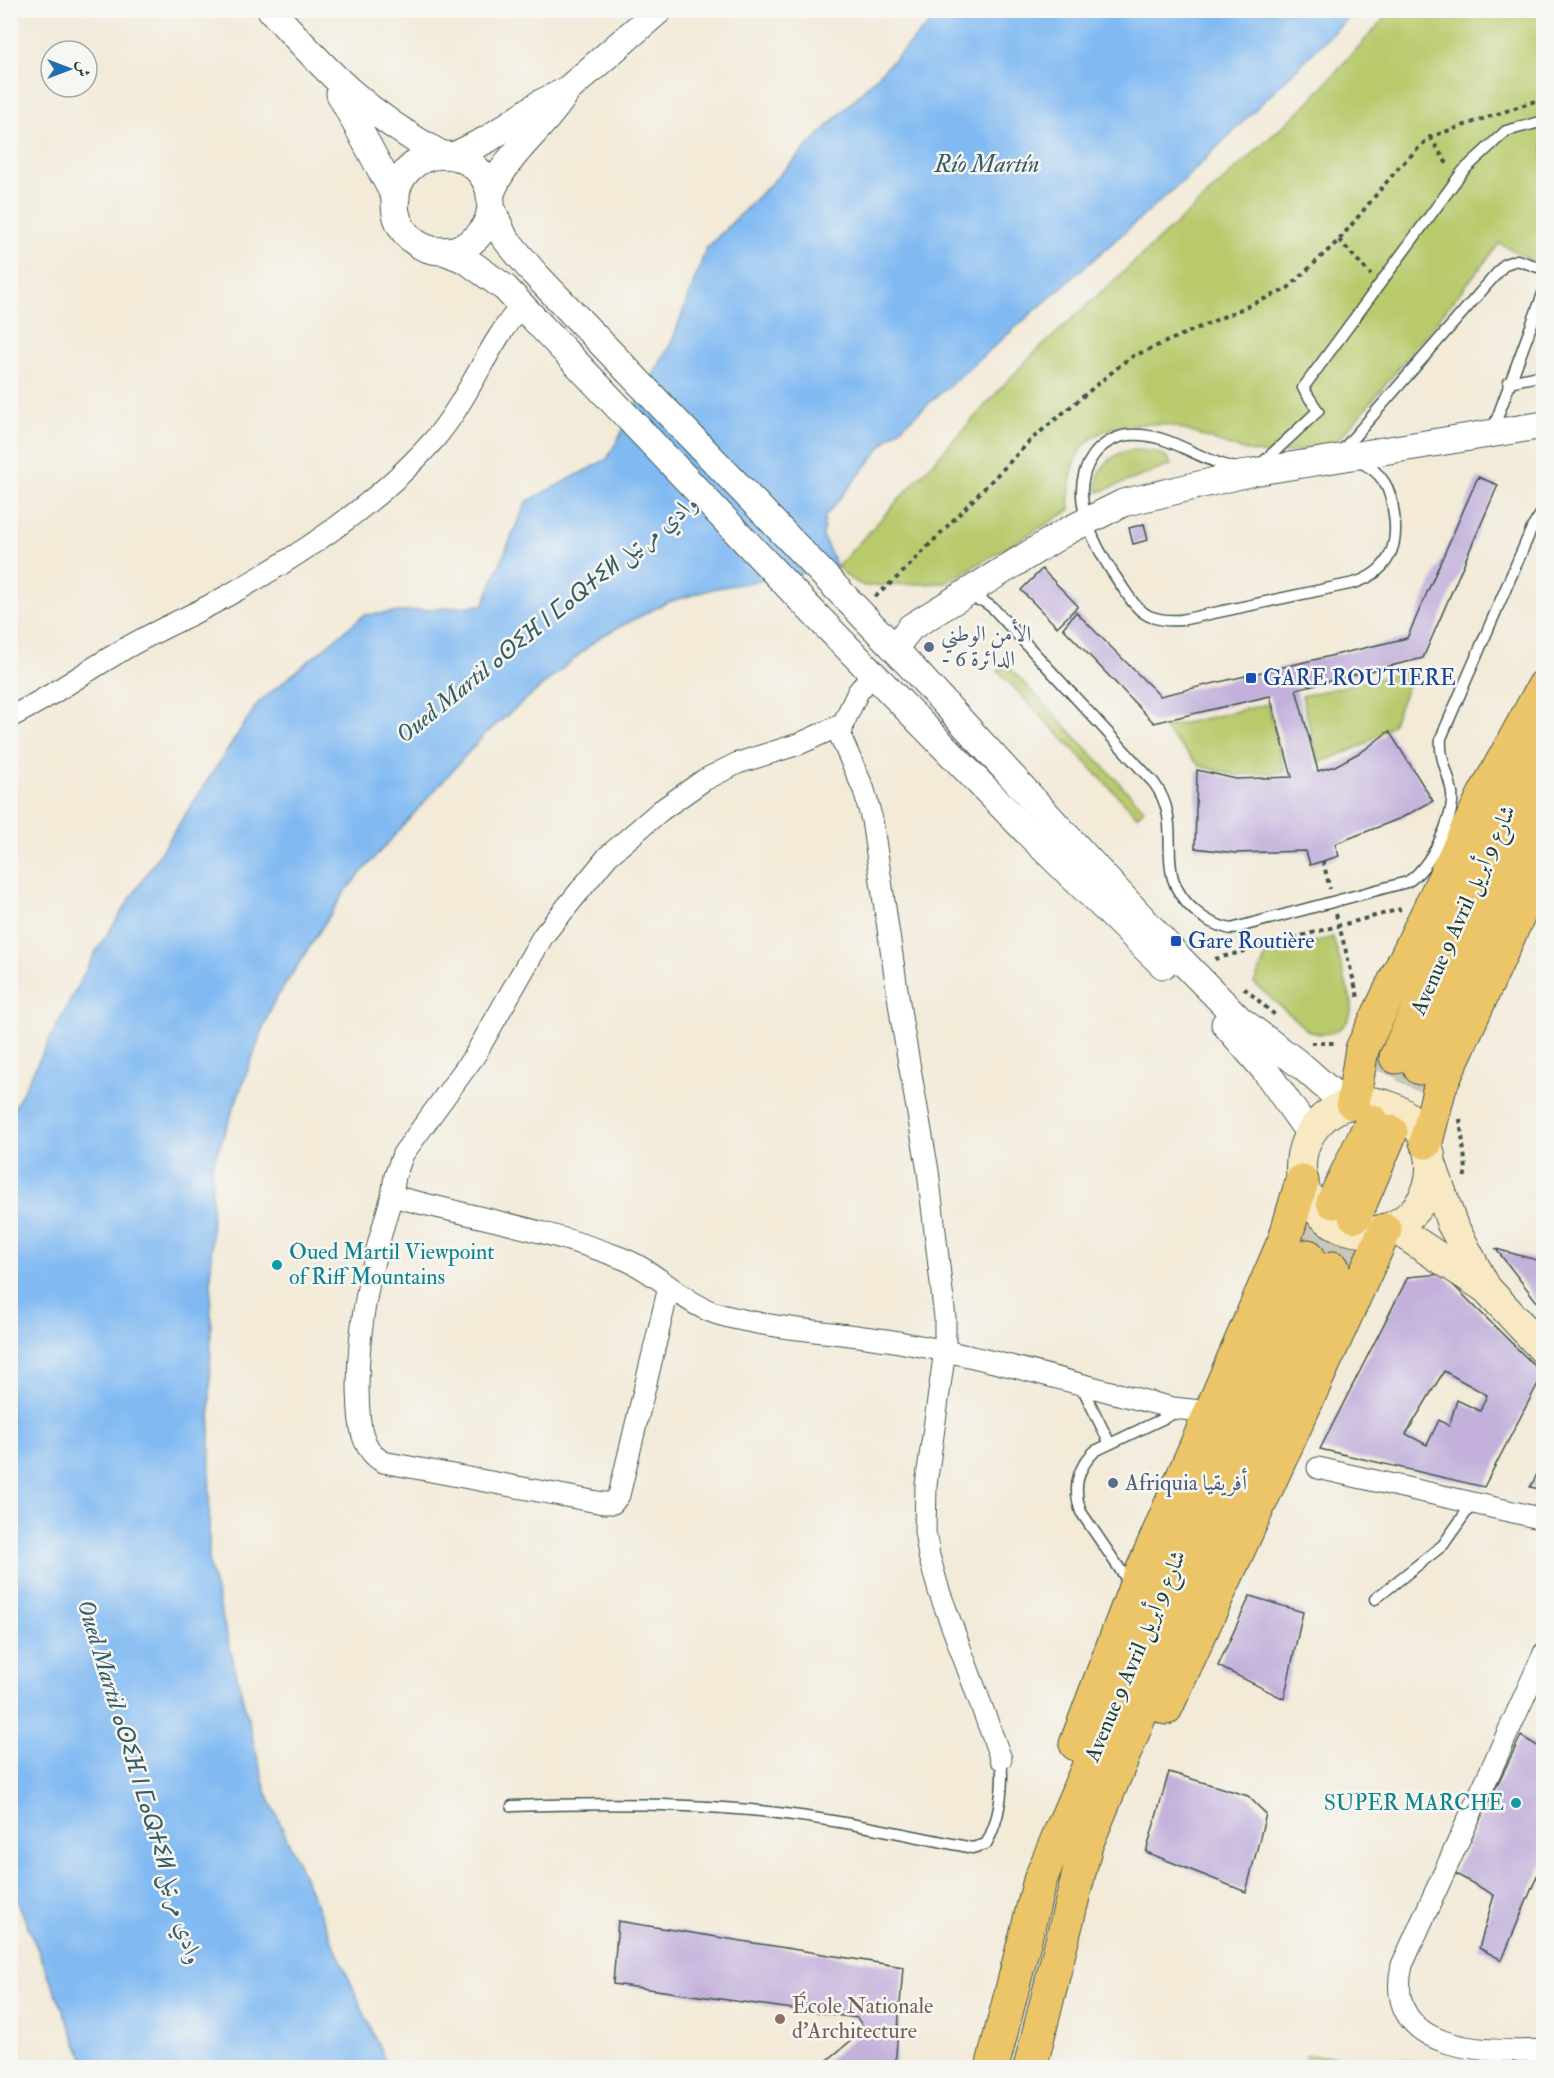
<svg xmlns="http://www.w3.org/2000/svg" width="1554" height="2078" font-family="'IM FELL Double Pica',Amiri,'Noto Sans Tifinagh',serif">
<rect width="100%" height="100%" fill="#f6f6f2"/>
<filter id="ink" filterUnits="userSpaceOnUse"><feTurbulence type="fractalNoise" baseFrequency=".0167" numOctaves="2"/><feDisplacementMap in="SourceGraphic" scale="12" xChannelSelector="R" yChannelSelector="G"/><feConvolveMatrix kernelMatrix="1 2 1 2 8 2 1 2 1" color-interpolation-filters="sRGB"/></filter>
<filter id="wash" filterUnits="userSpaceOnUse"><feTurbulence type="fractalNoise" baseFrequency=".008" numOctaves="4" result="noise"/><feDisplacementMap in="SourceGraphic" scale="24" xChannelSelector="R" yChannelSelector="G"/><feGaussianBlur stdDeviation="1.35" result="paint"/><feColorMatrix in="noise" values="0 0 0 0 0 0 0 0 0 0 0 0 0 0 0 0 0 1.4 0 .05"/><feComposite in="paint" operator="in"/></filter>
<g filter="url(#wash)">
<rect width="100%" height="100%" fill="#f3ead8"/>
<g fill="#b9ca6d" stroke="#6c8450" stroke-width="1.5">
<path d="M1391,11H1543V267L1500,243L1363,412L1333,445C1310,447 1282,456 1260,453C1230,449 1204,435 1176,427C1161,423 1145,423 1130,425C1079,430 1067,463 1070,510L946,583L864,586L850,579L837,567L1026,361L1306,105Z"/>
<path d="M1129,450C1143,451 1167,449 1171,465L1099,492C1091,471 1112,455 1129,450Z"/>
<path d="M1006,664L1144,809L1137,816L998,671Z"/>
<path d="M1414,670L1392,725L1364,745L1319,763L1302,696Z"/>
<path d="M1268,704L1285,772L1235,775L1200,766L1163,728Z"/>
<path d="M1333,937L1352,1004C1351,1029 1329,1040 1307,1030L1254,983L1266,956Z"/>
<path d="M1306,2055L1421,2062V2068L1305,2067Z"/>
</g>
<path fill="#81baf2" stroke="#507c93" stroke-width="1.5" d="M942,11H1355L1183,181L887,440L825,517L823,537L837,567L712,589L666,603L600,637L484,735L346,890L272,1005L212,1166L209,1564L266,1791L388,2067H87L11,1886L10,1116L95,953L258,703L364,615L483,605L526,502L607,459L673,339L706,249Z"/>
<g id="blocks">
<g fill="#c3b1db" fill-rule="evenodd">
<path d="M1478,477L1498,485L1423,658L1296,689L1318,771L1335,766L1364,750L1389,731L1433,801L1401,818L1335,844L1339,856L1310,865L1306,851L1235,853L1195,848L1197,770L1236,779L1292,777L1270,696L1154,723L1063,628L1076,612L1160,696L1407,638Z"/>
<path d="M1144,524L1148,540L1133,544L1129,528Z"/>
<path d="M1042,569L1078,606L1057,627L1021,590Z"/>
<path d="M1496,1249L1544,1262V1311Z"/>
<path d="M1442,1274L1543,1374L1484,1487L1320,1449L1408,1277ZM1444,1371L1487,1395L1480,1411L1457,1400L1449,1426L1439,1420L1427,1445L1406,1434Z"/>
<path d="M1544,1462V1490L1530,1487Z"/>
<path d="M1250,1596L1303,1612L1284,1699L1218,1666Z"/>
<path d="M1521,1736L1539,1747L1544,1745V1859L1502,1960L1479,1948L1494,1895L1454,1873Z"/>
<path d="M1169,1772L1248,1796L1266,1814L1246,1892L1146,1852Z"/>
<path d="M618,1921L903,1967L895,2067L818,2068L865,2029L857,2018L613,1984Z"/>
</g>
</g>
</g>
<g filter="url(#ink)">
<use href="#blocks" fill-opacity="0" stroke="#3f574d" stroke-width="1.5"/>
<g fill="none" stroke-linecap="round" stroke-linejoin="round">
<g stroke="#c9c7b7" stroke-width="33" stroke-dasharray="33 16" stroke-linecap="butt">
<path d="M1372,1121L1396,1057"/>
<path d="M1391,1132L1420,1068"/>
<path d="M1308,1256L1333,1202"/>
<path d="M1333,1268L1355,1216"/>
</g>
<g stroke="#3f574d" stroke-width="13">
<g id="service">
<path d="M1509,382L1544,375"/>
<path d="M1492,432L1544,291"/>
<path d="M1340,453L1505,264L1517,260L1544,269"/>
<path d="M1260,465L1318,411L1303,388L1463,171L1506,131L1544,121"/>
<path d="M1236,468C1198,461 1168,431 1128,435C1114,437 1101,445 1093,456C1065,495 1096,549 1119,582C1128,595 1135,609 1149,616C1159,620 1170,621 1181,620L1354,583C1387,573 1399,548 1394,515C1391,489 1383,471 1357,461"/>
<path d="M969,598L983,601L993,608L1154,783C1188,829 1148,871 1195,911C1206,921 1216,926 1231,929L1407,882C1429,870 1455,818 1452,793C1449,773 1439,759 1441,738L1532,528L1544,509"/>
<path d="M1081,1385L1109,1442"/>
<path d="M1130,1584L1081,1512C1073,1489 1076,1469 1095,1451L1177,1412"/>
<path d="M1375,1599L1443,1545L1472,1504"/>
<path d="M512,1806C592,1803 671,1803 750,1810C825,1817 899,1833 972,1848L986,1844C1000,1820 1004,1786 1001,1759"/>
</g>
</g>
<g stroke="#3f574d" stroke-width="23">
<g id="minor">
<path d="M874,672L858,692L843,724L841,738L864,790L872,820L902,1023L928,1171L945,1318V1350L926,1485L925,1531L929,1556L939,1591L1001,1759"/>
<path d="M10,717C48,699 80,675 116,654C151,632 190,617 225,597C298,557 377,504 432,442C469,400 486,346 522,305"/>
<path d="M392,1196L395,1176L403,1154L475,1055L543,936L608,856L660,811L704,780L738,763L799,744L843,724"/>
<path d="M669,1287L619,1495L613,1503H603L383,1462C357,1447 359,1414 358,1387C358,1318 372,1262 392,1196C469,1216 550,1230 624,1259C661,1274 686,1307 725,1316C784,1331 845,1332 904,1343C995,1359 1083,1386 1173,1408L1211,1412"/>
<path d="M1318,1468L1544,1519"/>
<path d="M1544,1653L1402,1965C1382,2052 1485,2053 1544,2050"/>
</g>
</g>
<g stroke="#3f574d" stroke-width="29">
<g id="tertiary">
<path d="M271,10C328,73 366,114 442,155"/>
<path d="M340,94L396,198"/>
<circle cx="443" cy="203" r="48"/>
<path d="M454,156L488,139L541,103L566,91L659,10"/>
<path d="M490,196C505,153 543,130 566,92"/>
<path d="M491,207L504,237L534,273L894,648L1176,955L1239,1019L1303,1067L1346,1105"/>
<path d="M444,251L466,260L505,288L805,604L1036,841L1163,965"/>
<path d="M894,648L911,627L1067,531L1123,503L1253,472L1544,425"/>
<path d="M1225,1024L1265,1070L1310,1134"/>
</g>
</g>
<g stroke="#3f574d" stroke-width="32">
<g id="secondary">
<circle cx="1366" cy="1167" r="65"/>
<path d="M1432,1166L1452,1224L1486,1288L1544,1350"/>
<path d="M1393,1227L1484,1287"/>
</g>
</g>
<g stroke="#3f574d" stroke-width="35">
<g id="trunk">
<path d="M1396,1057L1544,728"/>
<path d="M1420,1068L1544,787"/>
<path d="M1353,1103L1362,1049L1483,797L1544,686"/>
<path d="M1426,1142L1440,1087L1544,859"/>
<path d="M1333,1202L1372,1121"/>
<path d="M1355,1216L1391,1132"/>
<path d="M1166,1708L1385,1230"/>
<path d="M1076,1744L1134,1590L1285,1239L1302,1181"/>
<path d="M992,2068L1040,1880L1167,1582L1227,1434L1308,1256"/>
<path d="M1030,2068L1086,1845L1242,1471L1333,1268"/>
</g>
</g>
<g stroke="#3f574d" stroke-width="4" stroke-dasharray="4.5 4.5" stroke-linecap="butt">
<path d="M1430,137L1449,167"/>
<path d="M1339,240L1371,275"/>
<path d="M875,597L901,574L1033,438L1129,358L1287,289L1339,240L1399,167L1430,137L1544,98"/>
<path d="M1323,861L1330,889"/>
<path d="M1336,914L1358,997"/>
<path d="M1215,959L1401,909"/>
<path d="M1244,988L1275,1015"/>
<path d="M1311,1043H1336"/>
<path d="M1460,1119L1466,1169L1464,1180"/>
</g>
<use href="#service" stroke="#fff" stroke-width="10"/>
<use href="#minor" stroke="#fff" stroke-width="21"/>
<use href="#tertiary" stroke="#fff" stroke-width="27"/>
<use href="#secondary" stroke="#f8e8c3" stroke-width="30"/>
<use href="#trunk" stroke="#edc569" stroke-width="33"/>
</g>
</g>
<g fill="#5c6f8a" stroke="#f6f6f2" stroke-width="2">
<circle cx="929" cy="647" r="6"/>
<circle cx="1113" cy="1483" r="6"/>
</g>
<g fill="#1a4fb4" stroke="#f6f6f2" stroke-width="2">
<rect x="1245" y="672" width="12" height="12" rx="3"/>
<rect x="1170" y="935" width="12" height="12" rx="3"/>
</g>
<g fill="#0f9aa8" stroke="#f6f6f2" stroke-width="2">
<circle cx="277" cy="1265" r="6"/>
<circle cx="1516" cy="1803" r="6"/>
</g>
<circle fill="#8d6e63" stroke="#f6f6f2" stroke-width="2" cx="780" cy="2019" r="6"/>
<g text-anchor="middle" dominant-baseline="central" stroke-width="5" stroke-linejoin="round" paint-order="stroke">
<g font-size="22" fill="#4e5e75" stroke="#f6f6f2" text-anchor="start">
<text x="941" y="634">الأمن الوطني<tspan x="941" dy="25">- الدائرة 6</tspan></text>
<text x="1125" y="1483">Afriquia أفريقيا</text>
</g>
<g font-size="22" fill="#164399" stroke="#f6f6f2" text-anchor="start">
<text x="1263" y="678">GARE ROUTIERE</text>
<text x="1188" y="941">Gare Routière</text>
</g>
<g font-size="22" fill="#1f3d34" stroke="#f6f6f2">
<text transform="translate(1463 910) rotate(-66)">Avenue 9 Avril شارع 9 أبريل</text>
<text transform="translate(1135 1656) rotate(-67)">Avenue 9 Avril شارع 9 أبريل</text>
</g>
<g font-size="22" fill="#0d838f" stroke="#f6f6f2" text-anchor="start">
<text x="289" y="1252">Oued Martil Viewpoint<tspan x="289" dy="25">of Riff Mountains</tspan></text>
<text x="1504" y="1803" text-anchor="end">SUPER MARCHE</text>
</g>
<g font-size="22" fill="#785e54" stroke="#f6f6f2" text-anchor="start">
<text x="792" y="2006">École Nationale<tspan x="792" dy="25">d'Architecture</tspan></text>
</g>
<g font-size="24" font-style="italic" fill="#385c64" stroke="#f6f6f2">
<text x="987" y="164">Río Martín</text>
<text transform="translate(547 619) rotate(-39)">Oued Martil ⴰⵙⵉⴼ ⵏ ⵎⴰⵕⵜⵉⵍ وادي مرتيل</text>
<text transform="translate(140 1782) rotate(73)">Oued Martil ⴰⵙⵉⴼ ⵏ ⵎⴰⵕⵜⵉⵍ وادي مرتيل</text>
</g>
</g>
<rect width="1554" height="2078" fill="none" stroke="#f6f6f2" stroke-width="36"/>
<g transform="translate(69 69) rotate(90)"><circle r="28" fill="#f6f6f2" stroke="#a0aca6" stroke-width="1.5"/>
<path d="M0-4.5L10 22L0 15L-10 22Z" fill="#1f6fb2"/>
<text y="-9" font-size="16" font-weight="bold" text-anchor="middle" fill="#1f3d34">ش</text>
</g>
</svg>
